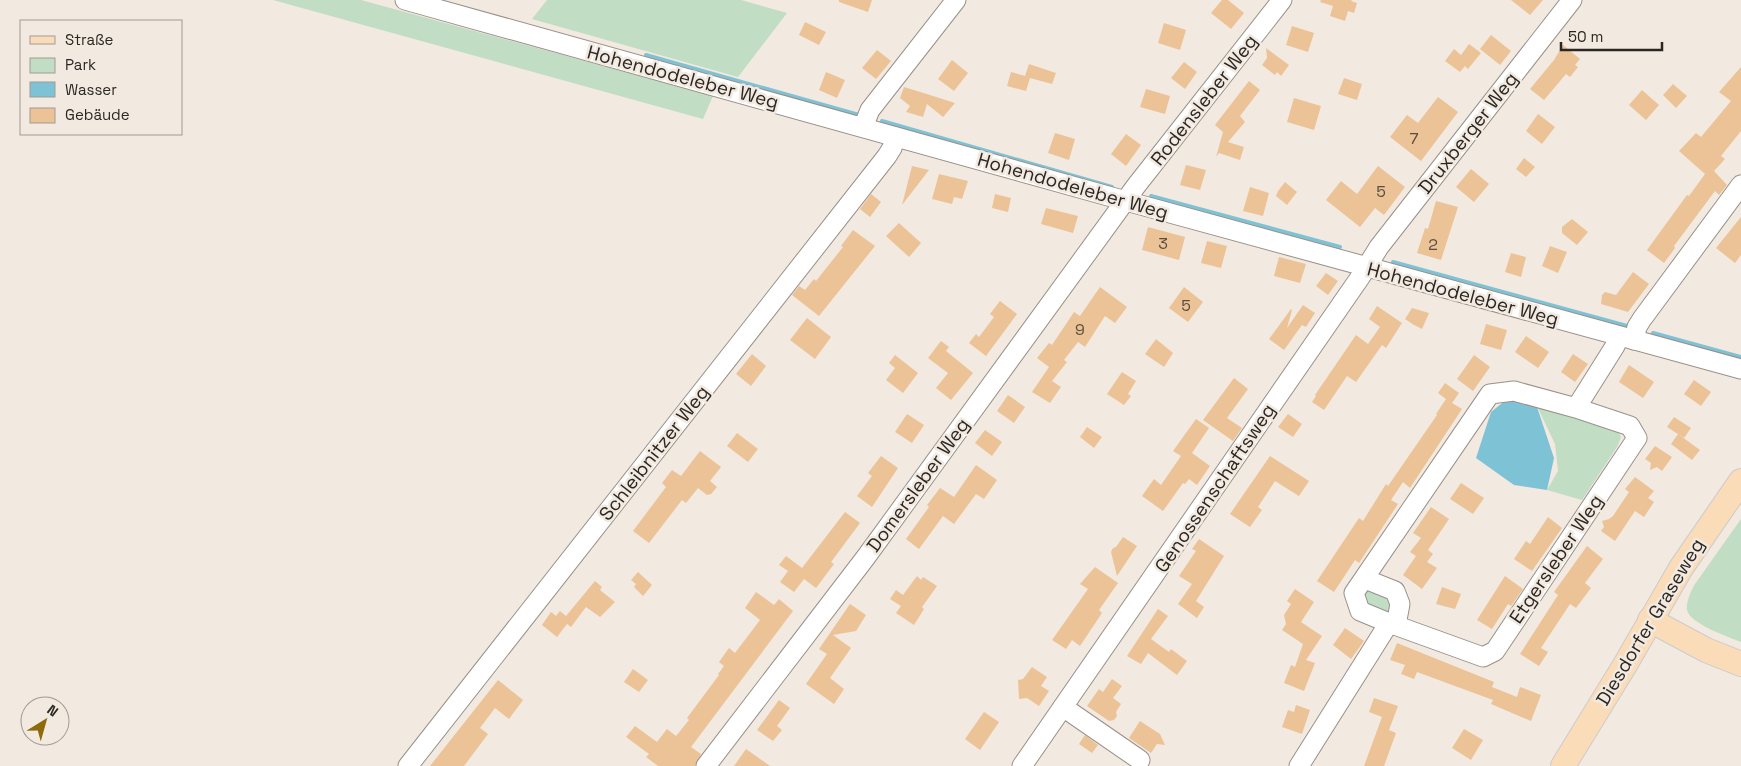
<svg xmlns="http://www.w3.org/2000/svg" width="1741" height="766" font-family="'Space Grotesk',sans-serif">
<rect width="100%" height="100%" fill="#f2e9e0"/>
<g fill="#c1ddc3">
<path d="M273,0H361L713,96L703,119Z"/>
<path d="M547,0H741L787,13L738,77L532,19Z"/>
<path d="M1536,404L1616,428L1621,437L1617,447L1582,500L1547,490L1558,471L1555,444Z"/>
<path d="M1741,519V642C1729,637 1690,624 1687,610C1686,601 1691,591 1695,584Z"/>
<path d="M1364,589L1389,595L1391,610L1387,614L1363,605Z"/>
</g>
<path fill="#7ec2d6" d="M1506,400L1536,404L1554,458L1547,490L1514,485L1476,458L1491,412Z"/>
<g fill="none" stroke-linecap="round" stroke-linejoin="round">
<g stroke="#7ec2d6" stroke-width="4">
<path d="M646,55L859,115"/>
<path d="M882,121L1112,187"/>
<path d="M1151,196L1340,247"/>
<path d="M1393,262L1627,326"/>
<path d="M1653,333L1741,357"/>
</g>
</g>
<g fill="#ecc397">
<path d="M839,0H872L868,12L839,2Z"/>
<path d="M1222,0H1228L1244,13L1231,29L1211,13Z"/>
<path d="M1321,0H1352L1351,1L1357,3L1354,13L1348,11L1345,21L1330,16L1333,6L1320,2Z"/>
<path d="M1511,0H1543L1530,15Z"/>
<path d="M805,22L826,32L819,45L799,35Z"/>
<path d="M1164,23L1186,30L1180,50L1158,43Z"/>
<path d="M1292,26L1314,33L1308,52L1286,45Z"/>
<path d="M1491,35L1511,51L1500,65L1480,49Z"/>
<path d="M1469,44L1481,53L1468,69L1465,66L1460,72L1445,61L1454,49L1461,55Z"/>
<path d="M1563,45L1580,59L1575,65L1578,67L1570,77L1566,74L1544,100L1530,89L1554,60Z"/>
<path d="M1266,48L1289,65L1281,76L1277,72L1275,75L1262,65L1267,58Z"/>
<path d="M877,50L891,61L876,79L862,68Z"/>
<path d="M952,60L968,73L954,91L938,79Z"/>
<path d="M1184,62L1197,72L1185,89L1171,78Z"/>
<path d="M1029,64L1056,73L1052,84L1030,78L1026,91L1007,86L1011,72L1025,76Z"/>
<path d="M1741,67V131L1721,156L1725,159L1714,171L1727,185L1719,195L1715,191L1674,246L1675,248L1664,263L1647,250L1687,195L1689,196L1705,174L1679,151L1696,133L1701,137L1731,101L1719,92Z"/>
<path d="M826,72L845,80L837,98L819,90Z"/>
<path d="M1344,78L1362,84L1357,100L1338,94Z"/>
<path d="M1249,81L1260,90L1240,116L1245,122L1228,142L1244,147L1240,160L1219,153L1216,157L1223,132L1215,125Z"/>
<path d="M1673,84L1687,96L1676,108L1663,95Z"/>
<path d="M904,87L930,95L955,103L943,117L927,104L923,117L906,112L910,106L900,98Z"/>
<path d="M1146,89L1170,96L1165,114L1140,107Z"/>
<path d="M1642,90L1659,105L1646,120L1629,105Z"/>
<path d="M1438,97L1458,112L1421,161L1390,137L1407,115L1418,123Z"/>
<path d="M1294,98L1321,106L1314,130L1287,122Z"/>
<path d="M1538,114L1555,127L1542,144L1526,131Z"/>
<path d="M1055,133L1075,139L1069,160L1048,153Z"/>
<path d="M1126,134L1141,145L1126,166L1111,154Z"/>
<path d="M1524,158L1535,167L1526,177L1516,169Z"/>
<path d="M1186,165L1206,170L1200,190L1180,185Z"/>
<path d="M912,166L929,170L902,205Z"/>
<path d="M1378,166L1405,187L1384,215L1375,208L1360,227L1326,200L1341,181L1357,194Z"/>
<path d="M1471,169L1489,184L1474,202L1456,187Z"/>
<path d="M939,174L968,181L962,199L954,197L952,204L932,199Z"/>
<path d="M1285,182L1297,192L1287,205L1276,196L1278,191Z"/>
<path d="M1250,187L1269,193L1263,216L1243,211Z"/>
<path d="M871,194L881,202L870,217L860,209Z"/>
<path d="M995,194L1011,198L1008,212L992,208Z"/>
<path d="M1436,201L1458,207L1441,260L1417,253L1425,228L1428,229Z"/>
<path d="M1046,208L1078,216L1073,233L1041,224Z"/>
<path d="M1741,217V255L1735,263L1716,248Z"/>
<path d="M1572,219L1588,232L1577,245L1562,233V227Z"/>
<path d="M899,223L921,243L909,257L886,236Z"/>
<path d="M1148,227L1185,237L1179,260L1142,250Z"/>
<path d="M853,230L875,246L819,316L792,295L799,286L805,290L814,279L816,281L843,247L841,246Z"/>
<path d="M1207,241L1227,246L1221,268L1201,263Z"/>
<path d="M1550,246L1567,252L1558,273L1542,266Z"/>
<path d="M1511,253L1526,257L1521,277L1505,272Z"/>
<path d="M1279,257L1306,264L1300,283L1274,276Z"/>
<path d="M1633,272L1649,284L1628,312L1601,304L1602,295L1605,292L1616,295Z"/>
<path d="M1326,273L1338,281L1328,295L1316,286Z"/>
<path d="M1100,287L1127,307L1115,323L1105,316L1085,347L1078,342L1064,360L1067,362L1052,381L1061,387L1050,403L1032,392L1049,367L1037,358L1049,343L1052,345L1074,312L1080,316Z"/>
<path d="M1184,287L1203,302L1188,322L1169,308Z"/>
<path d="M1000,301L1017,314L986,356L969,343L976,334L979,337L994,317L990,314Z"/>
<path d="M1303,305L1315,313L1306,327L1302,325L1284,350L1269,339L1291,309L1292,310L1287,328Z"/>
<path d="M1377,306L1402,323L1386,348L1382,345L1356,382L1347,376L1324,410L1312,402L1316,396L1315,395L1356,335L1368,344L1380,327L1369,319Z"/>
<path d="M1412,308L1429,313L1422,329L1414,325L1405,319Z"/>
<path d="M807,318L831,337L815,359L790,340Z"/>
<path d="M1486,324L1507,330L1501,350L1480,344Z"/>
<path d="M1526,336L1549,352L1538,368L1515,352Z"/>
<path d="M1156,339L1173,353L1164,367L1145,354Z"/>
<path d="M941,341L949,347L946,351L973,373L951,400L936,388L948,373L928,358Z"/>
<path d="M752,354L766,366L751,386L736,374Z"/>
<path d="M1573,354L1588,364L1575,382L1561,372Z"/>
<path d="M895,355L918,373L903,393L886,380L895,368L889,363Z"/>
<path d="M1474,355L1490,367L1473,391L1457,379Z"/>
<path d="M1629,365L1654,382L1643,398L1619,382Z"/>
<path d="M1122,372L1136,381L1128,394L1131,396L1124,405L1107,394Z"/>
<path d="M1234,378L1248,389L1227,418L1242,428L1233,441L1203,420Z"/>
<path d="M1694,380L1711,392L1701,406L1684,394Z"/>
<path d="M1445,383L1459,393L1452,403L1462,409L1410,488L1403,482L1391,500L1398,504L1359,563L1355,560L1334,592L1317,581L1359,518L1363,521L1386,484L1388,486L1437,415L1436,414L1446,399L1438,393Z"/>
<path d="M1008,395L1025,407L1014,423L997,411Z"/>
<path d="M907,414L924,425L912,443L895,432Z"/>
<path d="M1288,414L1302,424L1293,437L1278,427Z"/>
<path d="M1674,417L1691,428L1684,438L1667,427Z"/>
<path d="M1196,419L1209,428L1192,453L1210,466L1197,485L1189,479L1185,484L1183,483L1163,511L1142,496L1154,479L1161,485L1181,456L1173,451Z"/>
<path d="M1087,427L1102,437L1094,448L1080,437Z"/>
<path d="M985,430L1002,442L992,456L975,443Z"/>
<path d="M737,433L758,449L748,462L727,446Z"/>
<path d="M1678,434L1700,450L1692,460L1671,444Z"/>
<path d="M1655,446L1672,457L1662,471L1657,467L1650,470L1651,463L1645,459Z"/>
<path d="M700,451L721,467L710,481L717,487L711,494L707,495L698,488L686,503L682,500L649,543L633,531L666,487L662,483L672,470L681,476Z"/>
<path d="M881,456L898,468L872,507L857,496L872,476L868,473Z"/>
<path d="M1270,456L1309,481L1299,496L1275,481L1258,507L1262,510L1250,527L1230,514Z"/>
<path d="M976,465L997,480L984,499L976,494L954,524L943,516L919,549L906,539L929,507L927,505L940,488L954,497Z"/>
<path d="M1635,477L1654,491L1648,498L1654,502L1644,517L1635,511L1615,541L1601,531L1604,527L1602,521L1609,519L1613,516L1629,492L1625,489Z"/>
<path d="M1461,483L1484,498L1473,514L1450,499Z"/>
<path d="M1431,507L1449,519L1428,550L1433,554L1427,562L1437,568L1422,589L1403,575L1416,556L1410,552L1421,538L1413,533Z"/>
<path d="M845,512L860,523L831,562L834,564L816,588L804,579L794,592L780,582L788,571L779,565L786,556L802,568Z"/>
<path d="M1548,517L1562,528L1532,571L1514,559L1526,541L1530,544Z"/>
<path d="M1123,537L1137,546L1117,576L1111,552L1113,548L1116,547Z"/>
<path d="M1199,539L1224,556L1196,601L1204,607L1197,618L1178,604L1192,584L1179,576L1196,551L1192,549Z"/>
<path d="M1587,546L1603,559L1585,583L1591,588L1576,608L1570,604L1541,648L1548,652L1539,666L1520,654L1558,595L1554,592Z"/>
<path d="M1095,567L1118,583L1099,610L1102,613L1080,646L1072,640L1066,649L1052,640L1088,589L1080,584Z"/>
<path d="M638,572L652,585L643,596L634,587L636,584L631,580Z"/>
<path d="M917,576L921,580L923,577L937,586L922,607L924,609L914,625L896,613L901,606L890,599L896,590L903,595Z"/>
<path d="M1505,576L1523,589L1511,606L1508,604L1492,629L1477,620Z"/>
<path d="M595,581L602,587L600,590L615,602L600,617L586,607L571,627L567,624L557,637L542,625L551,612L556,616L560,611L566,616Z"/>
<path d="M1442,587L1461,594L1455,609L1436,604Z"/>
<path d="M1295,589L1314,602L1301,622L1322,636L1306,660L1315,663L1304,691L1284,683L1291,665L1295,667L1303,644L1282,630L1286,624L1284,615L1291,604L1287,601Z"/>
<path d="M756,592L774,605L779,599L793,611L691,747L701,754L695,766H658L646,757L649,754L626,737L635,726L657,742L667,729L676,736L689,720L687,718L719,675L718,674L724,666L719,662L729,648L735,653L760,620L745,608Z"/>
<path d="M850,604L866,615L856,631L833,635L851,648L830,678L844,689L834,704L806,684L827,654L819,649Z"/>
<path d="M1158,609L1168,616L1151,639L1169,652L1171,649L1187,661L1177,675L1148,653L1141,664L1127,656Z"/>
<path d="M1345,628L1364,641L1351,659L1333,645Z"/>
<path d="M1397,643L1494,682L1492,687L1517,697L1520,687L1541,695L1531,721L1491,704L1493,700L1417,672L1414,679L1401,674L1405,665L1390,660Z"/>
<path d="M1032,667L1047,677L1041,686L1049,691L1039,706L1027,698L1019,699L1018,680L1023,679Z"/>
<path d="M633,669L648,680L639,692L624,682Z"/>
<path d="M1112,679L1122,686L1113,698L1121,704L1116,712L1117,716L1114,720L1109,721L1087,706L1099,689L1103,692Z"/>
<path d="M498,680L523,700L509,719L495,708L480,728L488,734L464,766H430Z"/>
<path d="M1374,698L1398,706L1389,730L1396,733L1384,766H1364L1382,717L1369,712Z"/>
<path d="M779,700L790,708L777,726L782,730L773,741L757,730Z"/>
<path d="M1296,705L1310,710L1302,734L1282,727L1288,710L1294,712Z"/>
<path d="M984,712L999,722L980,750L965,739Z"/>
<path d="M1140,721L1160,734L1165,745L1157,744L1151,753L1129,738Z"/>
<path d="M1464,729L1483,740L1471,760L1452,748Z"/>
<path d="M1085,735L1098,745L1092,753L1079,744Z"/>
<path d="M746,749L770,766H734Z"/>
</g>
<g fill="none" stroke-linecap="round" stroke-linejoin="round">
<g stroke="#999189" stroke-width="21">
<g id="minor">
<path d="M405,0L1126,201L1741,369"/>
<path d="M863,127L870,110L956,0"/>
<path d="M1634,340L1637,327L1642,319L1741,185"/>
<path d="M1576,408L1514,391L1490,394L1354,593L1360,611L1389,623L1483,657L1495,651L1637,438L1630,426L1576,408L1615,346L1619,337"/>
<path d="M1365,579L1395,591L1400,604L1396,625"/>
<path d="M1063,707L1140,760"/>
<path d="M408,766L887,156L892,148L895,137"/>
<path d="M706,766L866,557L1136,186L1282,0"/>
<path d="M1022,766L1361,276L1379,247L1572,0"/>
<path d="M1299,766L1389,623"/>
</g>
</g>
<g stroke="#cccbca" stroke-width="26">
<g id="major">
<path d="M1650,620L1706,650L1741,664"/>
<path d="M1563,766L1625,665L1681,568L1741,481"/>
</g>
</g>
<use href="#minor" stroke="#fff" stroke-width="19"/>
<use href="#major" stroke="#fbdcb9" stroke-width="24"/>
</g>
<g text-anchor="middle" dominant-baseline="central" stroke-width="5" stroke-linejoin="round" paint-order="stroke">
<g font-size="16" fill="#5a4e40">
<text x="1414" y="138">7</text>
<text x="1381" y="191">5</text>
<text x="1163" y="243">3</text>
<text x="1433" y="244">2</text>
<text x="1186" y="305">5</text>
<text x="1080" y="329">9</text>
</g>
<g font-size="19" fill="#2a2723" stroke="#f2e9e0">
<text transform="translate(683 77) rotate(15)">Hohendodeleber Weg</text>
<text transform="translate(1204 100) rotate(-52)">Rodensleber Weg</text>
<text transform="translate(1468 133) rotate(-52)">Druxberger Weg</text>
<text transform="translate(1073 186) rotate(16)">Hohendodeleber Weg</text>
<text transform="translate(1463 294) rotate(15)">Hohendodeleber Weg</text>
<text transform="translate(654 453) rotate(-52)">Schleibnitzer Weg</text>
<text transform="translate(918 485) rotate(-54)">Domersleber Weg</text>
<text transform="translate(1215 488) rotate(-56)">Genossenschaftsweg</text>
<text transform="translate(1556 559) rotate(-56)">Etgersleber Weg</text>
<text transform="translate(1650 622) rotate(-59)">Diesdorfer Graseweg</text>
</g>
</g>
<rect x="20" y="20" width="162" height="115" fill="#f2e9e0" stroke="#a29b94"/>
<rect x="30" y="36" width="25" height="8" fill="#fbdcb9" stroke="#a29b94"/>
<text x="65" y="45" font-size="15" fill="#2a2723">Straße</text>
<rect x="30" y="58" width="25" height="15" fill="#c1ddc3" stroke="#a29b94"/>
<text x="65" y="70" font-size="15" fill="#2a2723">Park</text>
<rect x="30" y="82" width="25" height="15" fill="#7ec2d6" stroke="#a29b94"/>
<text x="65" y="95" font-size="15" fill="#2a2723">Wasser</text>
<rect x="30" y="108" width="25" height="15" fill="#ecc397" stroke="#a29b94"/>
<text x="65" y="120" font-size="15" fill="#2a2723">Gebäude</text>
<g transform="translate(45 721) rotate(37)"><circle r="24" fill="#f2e9e0" stroke="#a29b94"/>
<path d="M0-4L9 19L0 12L-9 19Z" fill="#8c6b0d"/>
<text y="-8" font-size="14" font-weight="bold" text-anchor="middle" fill="#2a2723">N</text>
</g>
<path d="M1561 42v8h101v-8" fill="none" stroke="#2a2723" stroke-width="2.5"/>
<text x="1568" y="42" font-size="15" fill="#2a2723" stroke="#f2e9e0" stroke-width="4" paint-order="stroke">50 m</text>
</svg>
